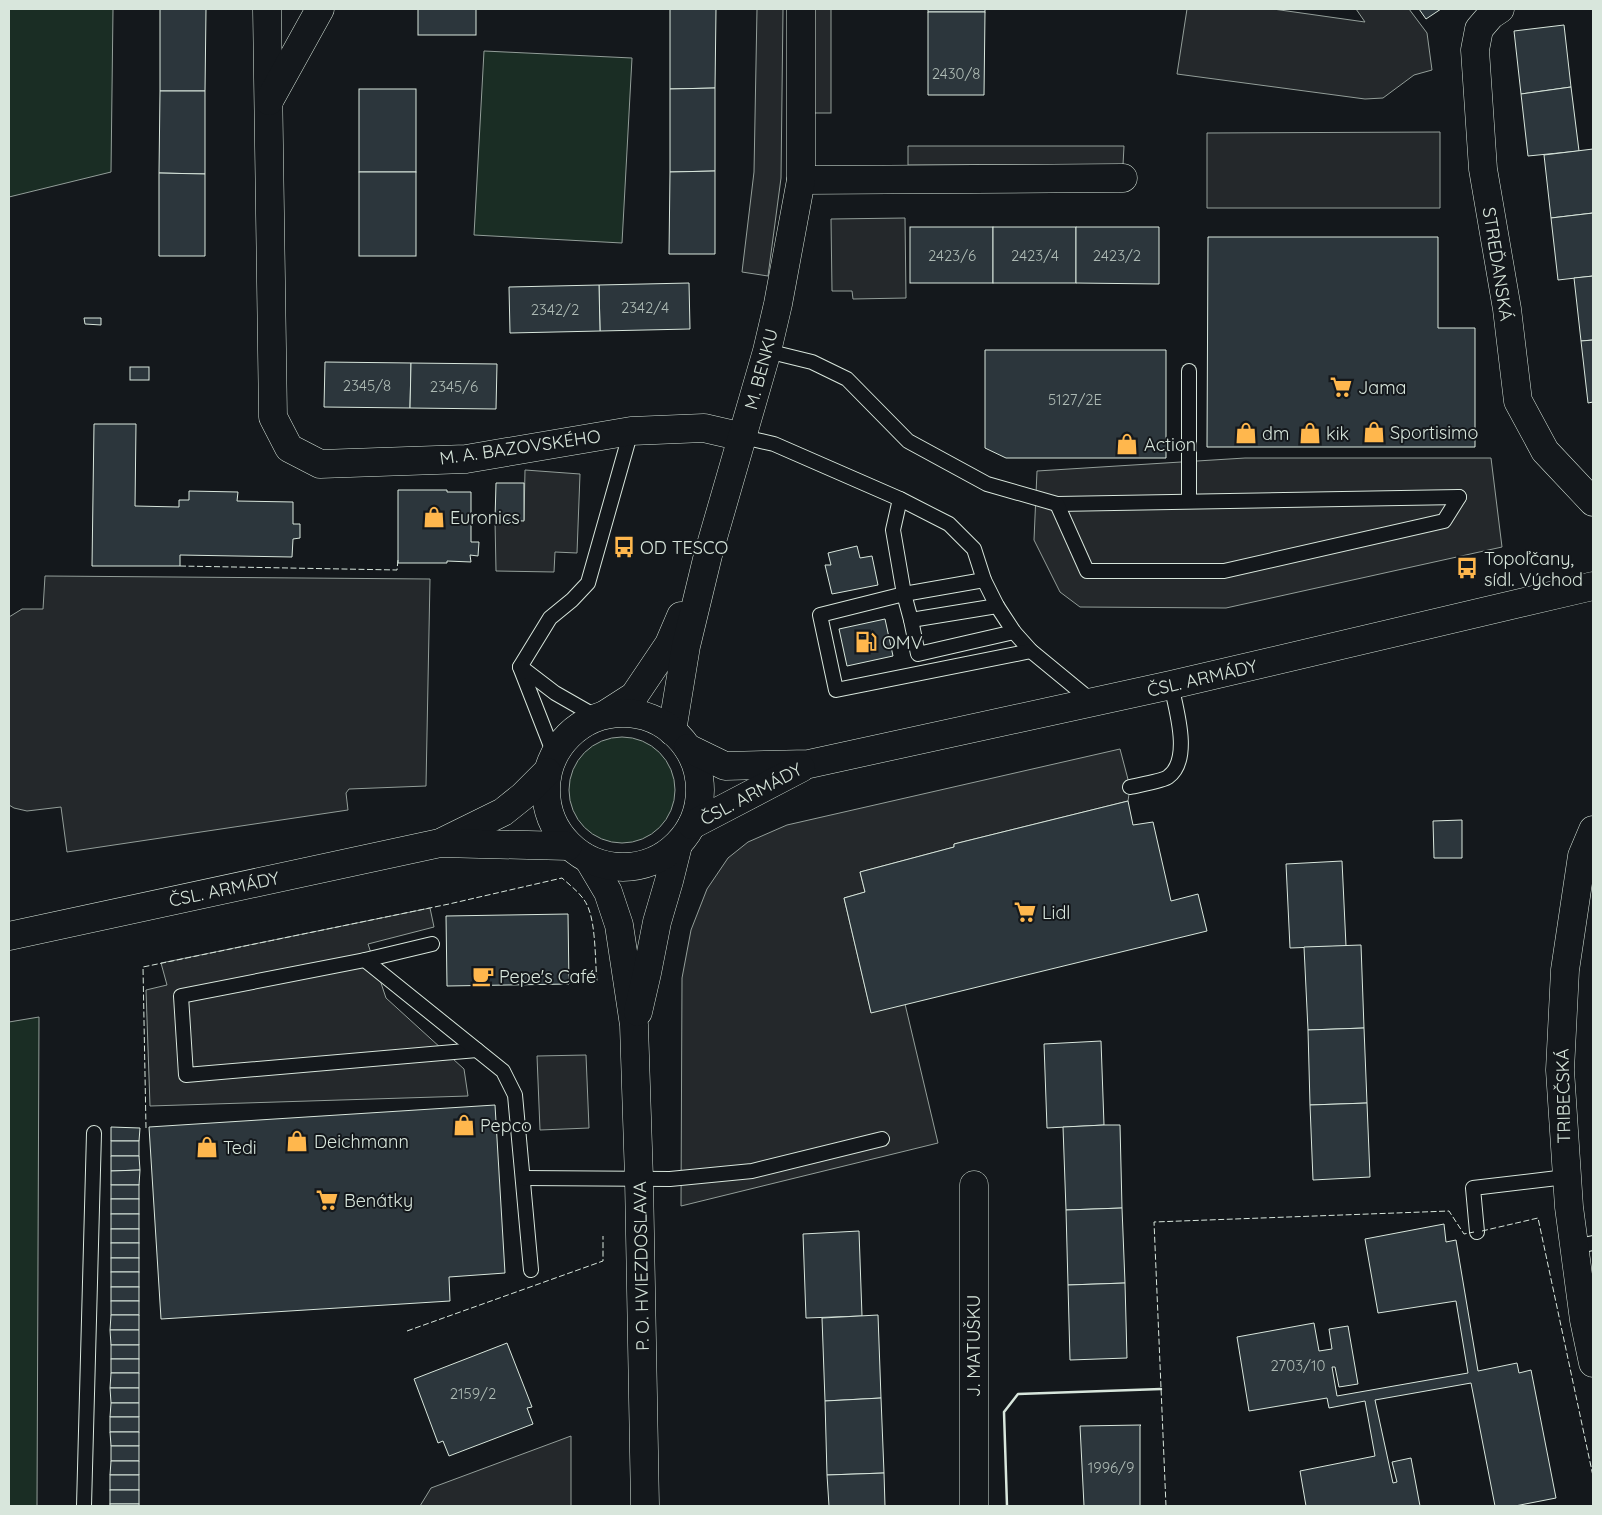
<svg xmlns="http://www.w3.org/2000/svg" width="1602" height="1515" font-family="Quicksand,sans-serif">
<rect width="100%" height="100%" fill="#14181c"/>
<g fill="#1a2d24" stroke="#939e99">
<path d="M9,9H113L111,172L9,197Z"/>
<path d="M484,51L632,58L622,243L474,235Z"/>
<circle cx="622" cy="790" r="53"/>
<path d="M39,1017L37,1506H9V1022Z"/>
</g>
<g fill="#24282b" stroke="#939e99">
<path d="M757,9H783L781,178L768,276L742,272L754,172Z"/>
<rect x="812" y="9" width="19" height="104"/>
<path d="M1187,9H1273L1365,22L1356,9H1409L1427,33L1432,70L1414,75L1383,98L1365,99L1177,74Z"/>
<path d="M1440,132V208H1207V133Z"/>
<path d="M908,146H1124L1123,165H908Z"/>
<path d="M905,218L906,298L853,299L852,291H832L831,219Z"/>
<path d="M1245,458H1491L1502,547L1226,608L1080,607L1060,592L1034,540L1037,471Z"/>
<path d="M525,470L580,474L577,553L555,552L554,572L496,571L495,520H524Z"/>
<path d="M45,576L430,579L426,786L349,789L346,793L348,810L67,852L61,807L27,811L14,808L9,805V617L22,609H43Z"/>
<path d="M1120,749L1130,787L1128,801L954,844V847L860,872L865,892L844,898L871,1012L905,1004L938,1143L681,1206L682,978L691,930L707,889L728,858L748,842L787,825Z"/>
<path d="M430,908L434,927L368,944L386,998L464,1069L468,1096L150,1106L146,990L167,985L161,963Z"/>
<path d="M586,1055L589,1128L540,1130L537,1056Z"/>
<path d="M571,1436V1506H420L431,1488Z"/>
</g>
<g fill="#2c363c" stroke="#d8e6dc">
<path d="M160,9H206L205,91H160Z"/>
<rect x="418" y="9" width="58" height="26"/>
<path d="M670,9H716L715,88L670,89Z"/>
<rect x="928" y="9" width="57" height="3"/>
<path d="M1419,9H1441L1426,19Z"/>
<path d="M928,12H985L984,95H928Z"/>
<path d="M1564,25L1571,87L1521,94L1514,31Z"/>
<path d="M1571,87L1579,151L1528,156L1521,94Z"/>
<path d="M715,88V171L670,172V89Z"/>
<rect x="359" y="89" width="57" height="83"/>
<path d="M160,91H205V174L159,173Z"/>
<path d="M1593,149V213L1551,218L1544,155Z"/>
<path d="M715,171V254H669L670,172Z"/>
<rect x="359" y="172" width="57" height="84"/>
<path d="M159,173L205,174V256H159Z"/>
<path d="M1593,213V276L1558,280L1551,218Z"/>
<rect x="910" y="227" width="83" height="56"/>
<rect x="993" y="227" width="83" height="56"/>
<path d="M1076,227H1159V284L1076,283Z"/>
<path d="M1208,237H1438V328H1475V447H1207Z"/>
<path d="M1593,276V340L1581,341L1574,278Z"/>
<path d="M689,283L690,329L600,331L599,285Z"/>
<path d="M599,285L600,331L510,333L509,287Z"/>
<path d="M84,318H101V325L85,324Z"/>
<path d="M1593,340V402L1588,403L1581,341Z"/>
<path d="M985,350H1166V458H1006L985,448Z"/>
<path d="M325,362L411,363L410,408L324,407Z"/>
<path d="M411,363L497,364L496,409L410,408Z"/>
<rect x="130" y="367" width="19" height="13"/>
<path d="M94,424H136L135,506L179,507V500H189V491L238,492L237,501L293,502V524H300V538L293,539L292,557L180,555V566H92Z"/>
<path d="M496,483H524V521L495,520Z"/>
<path d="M398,490H447V492H471V542H479L478,556L470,555L471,562L447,561V563H398Z"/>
<path d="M857,546L860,558L872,556L878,585L832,594L825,565H831L828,553Z"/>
<path d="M885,619L893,656L847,666L839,629Z"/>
<path d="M1128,801L1133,825L1153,822L1171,901L1198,894L1207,931L871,1013L844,898L865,892L860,872L954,847V844Z"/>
<path d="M1462,820V858H1434L1433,821Z"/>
<path d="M1342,861L1346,946L1290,948L1286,864Z"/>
<path d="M568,914L569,984L447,986L446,916Z"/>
<path d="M1361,945L1364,1028L1308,1030L1304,947Z"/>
<path d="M1364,1028L1367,1103L1310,1105L1308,1030Z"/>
<path d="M1101,1041L1104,1125L1047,1128L1044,1044Z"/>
<path d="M1367,1103L1370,1177L1313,1180L1310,1105Z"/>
<path d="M495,1105L505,1273L449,1277L450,1301L161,1319L149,1127Z"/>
<path d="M1104,1125H1120L1122,1208L1066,1210L1063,1127Z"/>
<path d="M111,1127L140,1128L139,1141H111Z"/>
<rect x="111" y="1141" width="28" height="15"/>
<path d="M111,1156H139L140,1170L111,1171Z"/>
<path d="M140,1170L139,1185H111V1171Z"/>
<rect x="111" y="1185" width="28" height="14"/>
<rect x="111" y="1199" width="28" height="15"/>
<path d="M1122,1208L1125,1283L1068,1285L1066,1210Z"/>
<rect x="111" y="1214" width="28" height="15"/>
<path d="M1444,1224L1446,1242L1456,1240L1478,1371L1517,1363L1519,1373L1531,1370L1556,1498L1515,1506H1495L1471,1383L1375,1400L1393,1483L1397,1482L1392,1462L1411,1458L1420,1506H1306L1300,1471L1375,1456L1365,1401L1329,1408L1327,1398L1249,1411L1237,1337L1314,1323L1319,1351L1332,1349L1329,1329L1348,1326L1358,1384L1339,1387L1335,1367H1332L1337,1396L1468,1373L1456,1301L1378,1313L1365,1239Z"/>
<rect x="111" y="1229" width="28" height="14"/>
<path d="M859,1231L862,1316L806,1318L803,1234Z"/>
<rect x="111" y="1243" width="28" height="15"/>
<rect x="111" y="1258" width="28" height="14"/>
<rect x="111" y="1272" width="28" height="15"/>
<path d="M1125,1283L1127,1358L1070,1360L1068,1285Z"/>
<rect x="111" y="1287" width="28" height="14"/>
<rect x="111" y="1301" width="28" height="14"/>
<path d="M111,1315H139V1330H110Z"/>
<path d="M878,1315L881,1398L825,1401L822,1318Z"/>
<path d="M110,1330H139V1345H111Z"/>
<path d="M507,1343L532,1407L527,1408L533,1424L449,1456L443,1441L438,1443L414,1379Z"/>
<rect x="111" y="1345" width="28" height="14"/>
<rect x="111" y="1359" width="28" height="14"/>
<path d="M111,1373H139V1388H110Z"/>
<path d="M110,1388H139V1403H111Z"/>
<path d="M881,1398L884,1473L827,1475L825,1401Z"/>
<path d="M111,1403H139V1417H110Z"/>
<rect x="110" y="1417" width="29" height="15"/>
<path d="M1141,1425L1140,1426V1506H1084L1080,1426Z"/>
<path d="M110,1432H139V1446H111Z"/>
<rect x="111" y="1446" width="28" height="15"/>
<path d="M111,1461H139V1475H110Z"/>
<path d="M884,1473L885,1506H829L827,1475Z"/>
<rect x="110" y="1475" width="29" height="15"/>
<rect x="110" y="1490" width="29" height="14"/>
<rect x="110" y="1504" width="29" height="2"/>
</g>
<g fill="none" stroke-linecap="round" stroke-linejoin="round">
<g stroke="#d8e6dc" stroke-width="16">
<g id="service">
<path d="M767,351L812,362L847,379L908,441L987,484L1057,504L1459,497"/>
<path d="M1189,371V501"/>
<path d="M743,437L774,444L900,499L949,524L974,549L984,580L997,606L1014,632L1031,651L1093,702"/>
<path d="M900,499L893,530L904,594L820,615L836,690L1031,651"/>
<path d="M1057,504L1087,571H1224L1444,521L1459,497"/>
<path d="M984,580L904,594L911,620L997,606"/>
<path d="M911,620L918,654L1014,632"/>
<path d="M520,667L550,618L572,600L588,583L631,431"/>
<path d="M520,667L554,754"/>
<path d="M521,667L555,693L597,717"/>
<path d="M1130,787C1138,785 1163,781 1168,777C1192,760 1176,709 1171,685"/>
<path d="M432,944L365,960L181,996L186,1075L477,1050"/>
<path d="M365,960L503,1071L515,1095L531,1270"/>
<path d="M523,1178L670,1179L752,1171L882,1139"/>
<path d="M1477,1232L1473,1188L1566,1177"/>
<path d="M1574,1247L1593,1243"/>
<path d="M84,1506L94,1133"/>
</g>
</g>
<g stroke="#d8e6dc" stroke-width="29">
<g id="minor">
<path d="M267,9L273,417L289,448L320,464L466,459L631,431L704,428L743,437"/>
<path d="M1500,9L1491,15L1479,29L1475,50L1483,169L1507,309L1518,401L1545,451L1593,502"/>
<path d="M269,101L320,9"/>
<path d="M801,180L1123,178"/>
<path d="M606,714L634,696L669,644L681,616"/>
<path d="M672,731L686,646L708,555L767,351L778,304L801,180V9"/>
<path d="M1593,830L1582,856L1565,970L1560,1070L1569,1207L1584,1320L1593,1363"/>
<path d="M589,860L608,892L619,925L634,1025L639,1179L645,1506"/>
<path d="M638,1012L647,973L657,922L669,881L678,845"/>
<path d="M974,1185V1506"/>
</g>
</g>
<g stroke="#d8e6dc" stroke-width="29">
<g id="primary">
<circle cx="623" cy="790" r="77"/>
<path d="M688,748L725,766L809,764L1171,685L1593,586"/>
<path d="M692,825L801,768"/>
<path d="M444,841L503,812L523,796L547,772"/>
<path d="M9,936L440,843L568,846"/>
</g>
</g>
<use href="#service" stroke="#14181c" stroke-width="14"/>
<use href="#minor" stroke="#14181c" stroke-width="28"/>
<use href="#primary" stroke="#14181c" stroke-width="28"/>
<g stroke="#d8e6dc" stroke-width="1" stroke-dasharray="6 2.5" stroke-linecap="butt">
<path d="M180,566L397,570L398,560"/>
<path d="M146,1128L143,967L449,904L562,878C572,887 583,895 588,907C596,926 595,961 597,982"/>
<path d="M1482,1231L1538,1218L1593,1476"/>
<path d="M407,1331L603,1261V1236"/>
<path d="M1166,1506L1154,1222L1449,1211L1464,1234L1474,1232"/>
</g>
<path stroke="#d8e6dc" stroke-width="2.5" d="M1007,1506L1004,1412L1018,1394L1161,1389"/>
</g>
<defs>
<g id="supermarket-bare" transform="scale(1.725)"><path d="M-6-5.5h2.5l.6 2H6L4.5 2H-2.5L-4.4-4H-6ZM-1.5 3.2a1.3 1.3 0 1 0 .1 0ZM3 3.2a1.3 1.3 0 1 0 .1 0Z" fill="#ffb74d" stroke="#14181c" stroke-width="2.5" paint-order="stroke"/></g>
<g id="shop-bare" transform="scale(1.725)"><path d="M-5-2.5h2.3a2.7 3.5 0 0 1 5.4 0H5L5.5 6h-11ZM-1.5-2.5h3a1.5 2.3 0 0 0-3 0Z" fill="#ffb74d" stroke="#14181c" stroke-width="2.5" paint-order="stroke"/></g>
<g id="bus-bare" transform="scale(1.725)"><path d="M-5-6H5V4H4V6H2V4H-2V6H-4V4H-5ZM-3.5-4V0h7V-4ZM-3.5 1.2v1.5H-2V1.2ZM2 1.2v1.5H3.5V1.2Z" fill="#ffb74d" stroke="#14181c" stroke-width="2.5" paint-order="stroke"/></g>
<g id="fuel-bare" transform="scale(1.725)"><path d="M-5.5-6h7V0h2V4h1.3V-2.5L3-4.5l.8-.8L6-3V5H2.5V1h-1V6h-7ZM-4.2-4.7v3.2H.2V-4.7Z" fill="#ffb74d" stroke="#14181c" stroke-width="2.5" paint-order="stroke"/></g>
<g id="cafe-bare" transform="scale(1.725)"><path d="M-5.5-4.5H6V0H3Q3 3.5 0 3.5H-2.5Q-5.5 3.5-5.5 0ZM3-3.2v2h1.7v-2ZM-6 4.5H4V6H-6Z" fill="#ffb74d" stroke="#14181c" stroke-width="2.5" paint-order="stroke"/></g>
</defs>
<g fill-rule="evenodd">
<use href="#supermarket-bare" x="1341" y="387"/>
<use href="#shop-bare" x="1374" y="432"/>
<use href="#shop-bare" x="1246" y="433"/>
<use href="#shop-bare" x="1310" y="433"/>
<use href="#shop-bare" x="1127" y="444"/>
<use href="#shop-bare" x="434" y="517"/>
<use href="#bus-bare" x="624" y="547"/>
<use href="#bus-bare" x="1467" y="568"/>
<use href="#fuel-bare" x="866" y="642"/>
<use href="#supermarket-bare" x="1025" y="912"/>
<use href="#cafe-bare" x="483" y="976"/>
<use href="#shop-bare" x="464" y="1125"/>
<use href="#shop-bare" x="297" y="1141"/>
<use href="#shop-bare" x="207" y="1147"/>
<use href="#supermarket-bare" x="327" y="1200"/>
</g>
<g text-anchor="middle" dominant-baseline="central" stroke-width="4" stroke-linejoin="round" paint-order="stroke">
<g font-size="15" fill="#adbab4">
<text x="956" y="73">2430/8</text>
<text x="952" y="255">2423/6</text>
<text x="1035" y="255">2423/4</text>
<text x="1117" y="255">2423/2</text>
<text x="645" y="307">2342/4</text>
<text x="555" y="309">2342/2</text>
<text x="367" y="385">2345/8</text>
<text x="454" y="386">2345/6</text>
<text x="1075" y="399">5127/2E</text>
<text x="1298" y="1365">2703/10</text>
<text x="473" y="1393">2159/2</text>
<text x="1111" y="1467">1996/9</text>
</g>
<g font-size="18" fill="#d8e6dc" stroke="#14181c">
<text transform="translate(1498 264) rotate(81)">STREĎANSKÁ</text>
<text transform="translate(761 369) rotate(-75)">M. BENKU</text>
<text transform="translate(520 447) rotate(-8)">M. A. BAZOVSKÉHO</text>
<text transform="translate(1202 678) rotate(-13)">ČSL. ARMÁDY</text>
<text transform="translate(751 794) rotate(-28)">ČSL. ARMÁDY</text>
<text transform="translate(224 889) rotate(-12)">ČSL. ARMÁDY</text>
<text transform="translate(1563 1096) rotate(-91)">TRIBEČSKÁ</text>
<text transform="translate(641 1266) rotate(-91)">P. O. HVIEZDOSLAVA</text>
<text transform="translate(973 1346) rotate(-90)">J. MATUŠKU</text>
</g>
<g font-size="18" fill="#d8e6dc" stroke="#14181c" text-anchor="start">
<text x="1358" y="387">Jama</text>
<text x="1390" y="432">Sportisimo</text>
<text x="1262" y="433">dm</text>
<text x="1326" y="433">kik</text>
<text x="1144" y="444">Action</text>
<text x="450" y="517">Euronics</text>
<text x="640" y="547">OD TESCO</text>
<text x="1484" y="558">Topoľčany,<tspan x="1484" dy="21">sídl. Východ</tspan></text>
<text x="882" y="642">OMV</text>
<text x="1042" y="912">Lidl</text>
<text x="499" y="976">Pepe's Café</text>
<text x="480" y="1125">Pepco</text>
<text x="314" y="1141">Deichmann</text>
<text x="223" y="1147">Tedi</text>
<text x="344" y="1200">Benátky</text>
</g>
</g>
<rect width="1602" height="1515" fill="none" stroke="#d8e6dc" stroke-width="20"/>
</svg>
